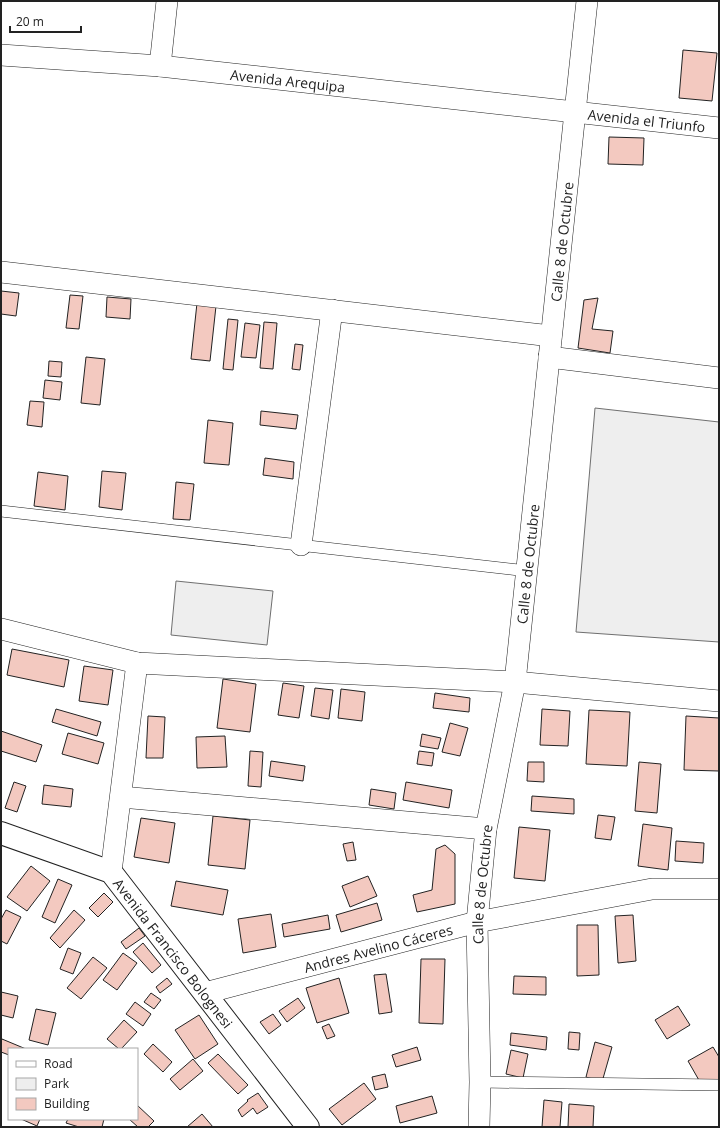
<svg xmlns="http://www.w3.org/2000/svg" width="720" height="1128" font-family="'Open Sans',sans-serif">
<rect width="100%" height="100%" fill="#fff"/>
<g fill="#eee" stroke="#6f6f6f">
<path d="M595,408L719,422V642L576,632Z"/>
<path d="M176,581L273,591L267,645L171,635Z"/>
</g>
<g fill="#f3c9c0" stroke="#222">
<path d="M683,50L717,53L712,101L679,98Z"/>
<path d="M609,137L644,138L643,165L608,164Z"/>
<path d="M1,291L19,293L16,316L1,314Z"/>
<path d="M70,295L83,296L79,329L66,328Z"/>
<path d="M107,297L131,299L130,319L106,317Z"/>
<path d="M598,298L592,329L613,331L610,353L578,348L584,300Z"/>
<path d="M197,303L216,306L210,361L191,359Z"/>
<path d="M228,319L238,320L233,370L223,369Z"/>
<path d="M264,322L277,323L273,369L260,368Z"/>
<path d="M245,323L260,325L256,358L241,357Z"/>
<path d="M295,344L303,345L300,370L292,369Z"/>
<path d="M86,357L105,359L100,405L81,403Z"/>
<path d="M49,361L62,362L61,377L48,376Z"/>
<path d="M45,380L62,382L60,400L43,398Z"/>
<path d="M30,401L44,402L42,427L27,425Z"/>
<path d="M261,411L298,415L296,429L260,425Z"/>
<path d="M208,420L233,423L229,465L204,463Z"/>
<path d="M265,458L294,462L293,479L263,475Z"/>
<path d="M102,471L126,473L122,510L99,507Z"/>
<path d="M38,472L68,476L65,510L34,506Z"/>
<path d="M176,482L194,484L190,520L173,519Z"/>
<path d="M12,649L69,660L64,687L7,675Z"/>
<path d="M84,666L113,670L108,705L79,701Z"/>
<path d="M223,679L256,684L250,732L217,728Z"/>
<path d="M283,683L304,686L299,718L278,715Z"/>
<path d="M315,688L333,690L329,719L311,716Z"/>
<path d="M341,689L365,692L362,721L338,718Z"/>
<path d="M435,693L470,698L469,712L433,708Z"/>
<path d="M56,709L101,722L97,736L52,722Z"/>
<path d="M542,709L570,711L568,746L540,745Z"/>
<path d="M589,710L630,712L627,766L586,764Z"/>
<path d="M148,716L165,717L163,758H146Z"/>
<path d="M686,716L719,718V771L684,770Z"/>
<path d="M450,723L468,728L460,756L442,752Z"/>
<path d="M1,731L42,745L36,762L1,751Z"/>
<path d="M68,733L104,743L98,764L62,754Z"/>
<path d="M422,734L441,738L438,749L420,746Z"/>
<path d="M225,736L227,767L197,768L196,737Z"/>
<path d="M250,751L263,752L261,787L248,786Z"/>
<path d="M419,751L434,753L432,766L417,764Z"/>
<path d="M271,761L305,766L303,781L269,776Z"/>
<path d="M528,762H544V782L527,781Z"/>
<path d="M639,762L661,764L657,813L635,811Z"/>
<path d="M14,782L26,786L17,812L5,808Z"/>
<path d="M406,782L452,790L449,808L403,800Z"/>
<path d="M44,785L73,789L71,807L42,804Z"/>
<path d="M371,789L396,793L394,809L369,805Z"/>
<path d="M532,796L574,799V814L531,811Z"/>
<path d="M598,815L615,817L611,840L595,838Z"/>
<path d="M213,816L250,820L245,869L208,865Z"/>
<path d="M141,818L175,823L169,863L134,857Z"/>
<path d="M643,824L672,828L668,870L638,866Z"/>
<path d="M519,827L550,830L545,881L514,878Z"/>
<path d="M676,841L704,843L703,863L675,861Z"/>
<path d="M353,842L356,860L347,861L343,844Z"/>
<path d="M445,845L455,854V904L417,912L413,895L432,890L436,849Z"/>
<path d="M31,866L50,881L27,911L7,897Z"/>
<path d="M368,876L377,896L350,907L342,886Z"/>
<path d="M58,879L72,885L55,923L42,917Z"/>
<path d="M176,881L228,890L223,915L171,906Z"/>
<path d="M104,893L113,902L98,917L89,908Z"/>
<path d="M377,903L382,920L341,932L336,915Z"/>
<path d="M6,910L21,917L7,944L1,941V919Z"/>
<path d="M74,910L85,920L60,948L50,938Z"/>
<path d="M271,914L276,947L243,953L238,919Z"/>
<path d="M328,915L330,929L284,937L282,924Z"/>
<path d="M633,915L636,961L618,963L615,916Z"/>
<path d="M577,925H598L599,975L577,976Z"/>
<path d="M139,928L145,936L126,949L121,942Z"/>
<path d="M143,943L161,965L152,973L133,952Z"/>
<path d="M68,948L81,953L73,974L60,969Z"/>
<path d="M123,953L137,963L117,990L103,980Z"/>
<path d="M93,957L107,968L81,999L67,988Z"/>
<path d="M421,959H445L443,1024L419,1023Z"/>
<path d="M386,974L392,1012L379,1014L374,975Z"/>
<path d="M514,976L546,977V995L513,994Z"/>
<path d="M167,978L172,984L160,993L156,987Z"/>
<path d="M339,978L349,1013L317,1023L306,988Z"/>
<path d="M1,992L18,996L13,1018L1,1015Z"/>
<path d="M151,993L161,1000L154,1009L144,1002Z"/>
<path d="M298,998L305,1008L287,1022L279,1011Z"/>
<path d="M135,1002L151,1014L143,1026L126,1014Z"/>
<path d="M678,1006L690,1025L667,1039L655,1020Z"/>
<path d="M36,1009L56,1013L48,1045L29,1040Z"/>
<path d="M273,1014L281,1025L269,1034L260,1022Z"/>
<path d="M199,1015L218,1044L195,1059L175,1030Z"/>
<path d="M124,1020L137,1032L121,1049H119L107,1039Z"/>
<path d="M329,1024L335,1036L327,1039L322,1027Z"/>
<path d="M569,1032L580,1033L579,1050L568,1049Z"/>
<path d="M511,1033L547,1037L546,1050L510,1045Z"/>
<path d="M2,1039L26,1049H9V1055L1,1052V1042Z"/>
<path d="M595,1042L612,1047L602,1082L586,1077Z"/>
<path d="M153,1044L172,1062L163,1072L144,1054Z"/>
<path d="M417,1047L421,1060L396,1067L392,1055Z"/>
<path d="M713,1047L719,1057V1081L704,1089L688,1061Z"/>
<path d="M511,1050L528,1054L523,1078L506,1074Z"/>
<path d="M218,1054L248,1085L238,1094L208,1063Z"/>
<path d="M193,1059L203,1071L180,1090L170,1079Z"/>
<path d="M385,1074L388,1087L375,1090L372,1077Z"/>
<path d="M364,1083L376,1099L342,1125L329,1109Z"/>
<path d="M258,1093L268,1107L257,1114L253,1108L242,1117L238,1110L248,1101L247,1100Z"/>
<path d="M432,1096L437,1113L400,1123L396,1106Z"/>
<path d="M544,1100L562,1102L560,1127H542Z"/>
<path d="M569,1104L594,1106L593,1127H568Z"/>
<path d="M137,1105L154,1121L148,1127H138L129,1119H137Z"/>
<path d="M202,1114L213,1127H187Z"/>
<path d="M21,1119H40L37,1126Z"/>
<path d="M68,1119H104L102,1127H79L66,1123Z"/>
</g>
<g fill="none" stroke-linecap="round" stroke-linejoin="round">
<g stroke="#222" stroke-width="12">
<g id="lane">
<path d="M1,511L527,571"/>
<path d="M480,1082L719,1085"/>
</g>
</g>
<g stroke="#222" stroke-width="22">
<g id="street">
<path id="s1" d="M1,55L160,66L719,128"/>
<path d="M160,66L167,1"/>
<path d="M1,272L551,336"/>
<path d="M549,357L719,378"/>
<path d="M301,545L332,310"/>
<path d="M1,629L137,663L515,682L719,701"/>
<path d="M121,797L486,829"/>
<path d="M111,872L137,663"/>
<path id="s2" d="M205,993L477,922L652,889H719"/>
<path id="s3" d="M479,1127L480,1082L477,922L486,829L515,682L575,112L587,1"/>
</g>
</g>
<g stroke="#222" stroke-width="24">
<g id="secondary">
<path id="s4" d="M1,833L111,872L308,1127"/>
</g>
</g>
<use href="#lane" stroke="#fff" stroke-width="11"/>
<use href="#street" stroke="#fff" stroke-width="21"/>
<use href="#secondary" stroke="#fff" stroke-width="22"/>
</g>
<g text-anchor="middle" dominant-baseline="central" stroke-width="3" stroke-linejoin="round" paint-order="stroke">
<g font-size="14" fill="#222" stroke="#fff">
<text stroke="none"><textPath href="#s1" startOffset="288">Avenida Arequipa</textPath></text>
<text stroke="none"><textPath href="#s1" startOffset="649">Avenida el Triunfo</textPath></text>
<text stroke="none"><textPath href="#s3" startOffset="891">Calle 8 de Octubre</textPath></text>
<text stroke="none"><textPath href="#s3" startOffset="567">Calle 8 de Octubre</textPath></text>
<text stroke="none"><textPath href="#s3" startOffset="243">Calle 8 de Octubre</textPath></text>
<text stroke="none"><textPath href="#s2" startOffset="179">Andres Avelino Cáceres</textPath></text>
<text stroke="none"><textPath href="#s4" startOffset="219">Avenida Francisco Bolognesi</textPath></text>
</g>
</g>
<rect width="720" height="1128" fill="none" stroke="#222222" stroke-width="4"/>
<rect x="8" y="1048" width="130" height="72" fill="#ffffff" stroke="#a7a7a7"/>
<rect x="16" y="1061" width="20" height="6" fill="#ffffff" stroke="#a7a7a7"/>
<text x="44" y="1068" font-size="12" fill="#222222">Road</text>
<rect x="16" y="1078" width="20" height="12" fill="#eeeeee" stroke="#a7a7a7"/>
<text x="44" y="1088" font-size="12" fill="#222222">Park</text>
<rect x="16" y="1098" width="20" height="12" fill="#f3c9c0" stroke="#a7a7a7"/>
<text x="44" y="1108" font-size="12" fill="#222222">Building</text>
<path d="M10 26v6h71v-6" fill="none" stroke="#222222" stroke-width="2"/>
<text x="16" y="26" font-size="12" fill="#222222" stroke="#ffffff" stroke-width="3" paint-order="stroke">20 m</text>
</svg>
